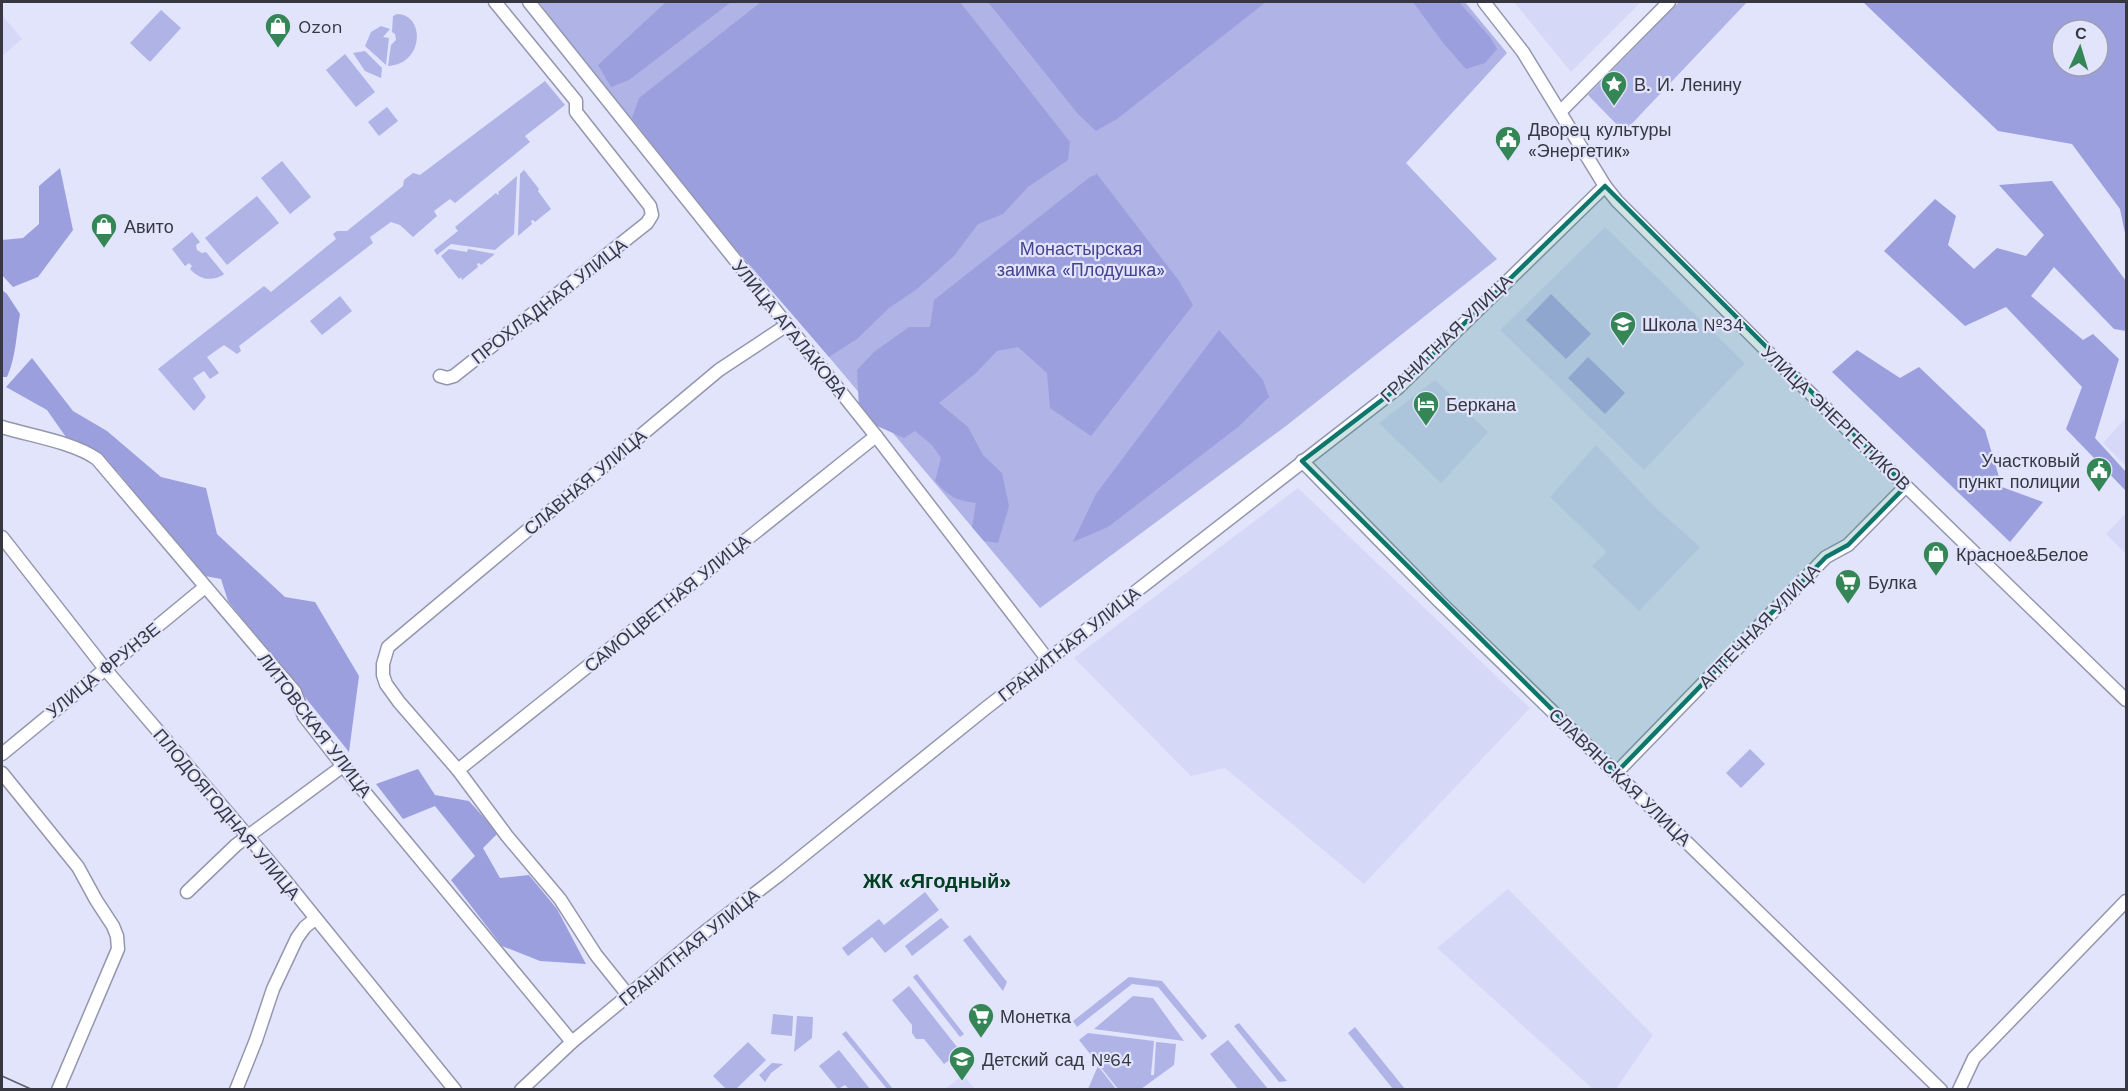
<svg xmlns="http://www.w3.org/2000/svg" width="2128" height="1091" font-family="'Work Sans',sans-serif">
<rect width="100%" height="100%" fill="#e2e4fc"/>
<g fill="#d5d9f7">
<path d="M1514,2H1641L1571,72Z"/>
<path d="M2,15L22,39L2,56Z"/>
<path d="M1605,227L1745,363L1644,470L1500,330Z"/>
<path d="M1435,380L1488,432L1441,483L1379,423Z"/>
<path d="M2126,418V466L2103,443Z"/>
<path d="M1596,445L1655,507L1700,547L1639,611L1592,566L1607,552L1550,497Z"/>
<path d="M1298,488L1530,708L1364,884L1225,768L1191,776L1074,658Z"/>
<path d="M2126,513V554L2106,534Z"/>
<path d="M1508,889L1653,1035L1616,1089H1593L1437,948Z"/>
<path d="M963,1075L975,1089H945Z"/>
</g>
<g fill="#afb3e6">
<path d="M539,2H1465L1507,53L1406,163L1497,259L1286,426L1040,608L692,194L576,53Z"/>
<path d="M1679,2H1747L1624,132L1588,95Z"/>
<path d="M161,10L181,28L150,62L130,43Z"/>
<path d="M397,14C425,14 425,64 388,66L391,45L396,40L395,34L392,32L393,16Z"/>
<path d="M381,26L390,29L383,37L389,38L386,65L365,46L371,32Z"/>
<path d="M365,51L382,68L381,78L365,71L353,53Z"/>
<path d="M345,54L375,92L356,107L326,70Z"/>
<path d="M545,81L565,105L525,136L530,142L455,203L450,199L434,211L437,216L413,237L400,225L391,222L370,237L373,243L239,346L241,351L237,354L224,345L207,357L219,373L210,379L204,371L193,378L206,397L194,411L158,369L264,286L271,292L336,239L333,234L337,231H347L403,186L404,180L413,173L420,175Z"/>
<path d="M387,107L398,121L379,136L368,122Z"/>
<path d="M282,161L311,197L290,214L261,178Z"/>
<path d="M524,170L539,189L538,191L551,209L535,222L533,220L531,221L532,224L518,236L520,174Z"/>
<path d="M517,176L514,234L495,250L451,244L437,255L434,250L458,231L455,227L496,193L498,195L499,194L498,192Z"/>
<path d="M257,196L279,223L227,265L205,238Z"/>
<path d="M192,232L200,242L196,245L197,250L202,253L206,252L224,274L223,275C210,282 199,279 190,269L192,266L189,263L185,266L172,249Z"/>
<path d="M449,249L467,252L468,249L495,254L481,265L479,263L477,264L478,267L462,280L461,277L459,279L441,256Z"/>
<path d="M1551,294L1591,334L1566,359L1526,320Z"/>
<path d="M340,296L352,311L322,335L310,321Z"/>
<path d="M1588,357L1625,393L1605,414L1568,378Z"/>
<path d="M1750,749L1765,764L1741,788L1726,773Z"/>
<path d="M925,892L939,910L885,953L872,937L848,956L842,948L879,919L884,925Z"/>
<path d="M941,918L949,927L912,956L905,946Z"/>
<path d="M970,935L1007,982L1003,991L963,940Z"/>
<path d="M917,974L964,1034L960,1037L913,977Z"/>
<path d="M1129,977L1162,981L1207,1036L1202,1040L1158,987L1132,984L1077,1027L1073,1021Z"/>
<path d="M909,986L961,1052L944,1064L924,1039H916L912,1033V1025L892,1000Z"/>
<path d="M1133,996L1153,998L1184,1041L1094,1029Z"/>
<path d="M773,1014L793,1016L792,1036L771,1034Z"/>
<path d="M797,1016L813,1017L812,1038L794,1052Z"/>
<path d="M1239,1023L1287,1081L1279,1082L1234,1026Z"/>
<path d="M1355,1027L1405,1089H1393L1348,1033Z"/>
<path d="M846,1031L893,1089H887L842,1034Z"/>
<path d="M1088,1033L1154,1041L1151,1075H1154L1156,1042L1176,1044L1174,1065L1141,1089H1118L1079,1040Z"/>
<path d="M1228,1040L1268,1089H1238L1210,1054Z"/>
<path d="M748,1042L766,1060L736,1089H726L713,1076Z"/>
<path d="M839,1050L870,1089H849L845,1085L838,1089L819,1066Z"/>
<path d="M772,1063L783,1064L771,1073L765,1082L759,1075Z"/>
<path d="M1098,1066L1116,1089H1088Z"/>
</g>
<g fill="#9b9fde" fill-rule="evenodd">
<path d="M666,2H731L629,80L611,87L598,65Z"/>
<path d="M761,2H960L1070,142L1068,160L1028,187L1003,214L978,224L954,256L917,289L889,308L857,339L829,357L714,224L632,118L639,98Z"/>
<path d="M988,2H1266L1117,119L1096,131L1078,114Z"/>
<path d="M1413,2H1459L1490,37L1497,49L1485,63L1466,69L1444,44Z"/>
<path d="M1863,2H2126V238L2120,209L2072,144L1998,131ZM2062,30H2098V66H2062Z"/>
<path d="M60,168L73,230L38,277L13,287L2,275V240L23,238L39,224V186Z"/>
<path d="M1097,174L1179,281L1193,305L1091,436L1050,408L1047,373L1018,347L997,351L976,373L939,403L968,427L983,455L1002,473L1009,506L998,543L984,541L972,527L976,503C954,500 950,497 935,481L941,458L932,445L915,431L904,438L875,425L859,409L857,370L874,352L909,327H930L934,300L1090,177Z"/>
<path d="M2052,181L2126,281V331L2114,329L2054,267L2031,296L2083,340L2093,334L2119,359L2095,438L2126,472V489L2125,490L2066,429L2082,387L2006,307L1965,326L1884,251L1935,199L1956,216L1948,245L1974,269L1997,248L2026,256L2044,235L1999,185Z"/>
<path d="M1219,330L1263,380L1269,397L1238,427L1108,527L1073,542L1096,494Z"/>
<path d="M1857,350L1900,378L1919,367L1985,430L2002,487L2043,502L2010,542L1832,372Z"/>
<path d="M32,358L73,411L107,431L161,477L206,488L217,534L285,597L315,602L359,676L349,752L228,601L221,579L200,575L118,472L68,440L47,410L6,387Z"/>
<path d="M418,769L435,795L469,801L498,833L483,848L500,878L529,875L557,909L586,964L540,961L502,946L451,880L475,856L435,806L403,819L376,784Z"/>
</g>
<path fill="#9599d8" d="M2,290L7,294L20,314C16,336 16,357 7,377H2Z"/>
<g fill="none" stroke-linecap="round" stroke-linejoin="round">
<g stroke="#9496ad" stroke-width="15">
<g id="minor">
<path d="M529,2L876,436L1048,660"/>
<path d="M1484,2L1523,52L1605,186L1617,201L1771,355L2126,700"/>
<path d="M1561,111L1669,2"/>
<path d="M440,376L447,378L454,376L647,223L652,215L650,206L576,112V101L495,2"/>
<path d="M2,427C31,436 73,442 97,459L295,692L304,716L343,766L572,1042"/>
<path d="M1302,461L1439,601L1941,1090"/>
<path d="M2,537L106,670L280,874L455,1090"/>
<path d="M2,754L205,587"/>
<path d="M458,770L876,436"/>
<path d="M2,773L78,867L96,900L113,926L117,936L118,949L58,1090"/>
<path d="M1616,773L1826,557L1848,545L1906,486"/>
<path d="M187,892L236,845L343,766"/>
<path d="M628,995L596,955L560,899L507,836L458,770L399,702L386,684L383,675V664L388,647L719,370L787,325"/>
<path d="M236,1090L256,1040L273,989L297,938L305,927L315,919"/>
<path d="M521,1090L572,1042L706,931L779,875L986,708L1399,387L1605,186"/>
<path d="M1959,1090L1974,1058L2126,901"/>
</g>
</g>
<use href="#minor" stroke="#fff" stroke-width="12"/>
<path stroke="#5d5e6b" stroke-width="1.5" d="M2,1076L33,1090"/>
</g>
<path fill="#0f766e" fill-opacity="0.2" stroke="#0f766e" stroke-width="4.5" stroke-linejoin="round" d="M1605,186L1906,486L1848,545L1826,557L1616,773L1302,461L1399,387Z"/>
<defs>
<g id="shop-pin" transform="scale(1.35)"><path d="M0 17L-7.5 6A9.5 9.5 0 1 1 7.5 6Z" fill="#358657" stroke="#e2e4fc"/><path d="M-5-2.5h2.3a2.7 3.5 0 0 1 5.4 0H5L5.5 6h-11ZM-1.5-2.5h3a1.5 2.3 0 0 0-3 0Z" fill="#fff"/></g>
<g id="sight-pin" transform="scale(1.35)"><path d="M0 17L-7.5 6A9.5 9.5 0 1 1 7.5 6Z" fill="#358657" stroke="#e2e4fc"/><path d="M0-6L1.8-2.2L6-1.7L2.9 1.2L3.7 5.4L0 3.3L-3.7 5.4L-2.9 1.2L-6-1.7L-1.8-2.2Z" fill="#fff"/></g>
<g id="civic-pin" transform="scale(1.35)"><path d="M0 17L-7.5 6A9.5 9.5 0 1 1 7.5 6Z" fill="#358657" stroke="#e2e4fc"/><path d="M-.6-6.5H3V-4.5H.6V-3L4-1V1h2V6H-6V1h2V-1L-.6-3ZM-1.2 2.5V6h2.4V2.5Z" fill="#fff"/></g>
<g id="school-pin" transform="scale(1.35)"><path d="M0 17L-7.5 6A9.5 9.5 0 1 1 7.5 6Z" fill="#358657" stroke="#e2e4fc"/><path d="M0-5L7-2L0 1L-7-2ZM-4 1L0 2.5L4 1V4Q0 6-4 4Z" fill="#fff"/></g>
<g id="hotel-pin" transform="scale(1.35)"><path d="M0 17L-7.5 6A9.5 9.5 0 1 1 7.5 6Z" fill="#358657" stroke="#e2e4fc"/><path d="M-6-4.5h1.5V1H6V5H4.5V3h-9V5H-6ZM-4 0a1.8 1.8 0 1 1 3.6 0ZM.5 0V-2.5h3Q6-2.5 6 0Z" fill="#fff"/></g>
<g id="supermarket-pin" transform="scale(1.35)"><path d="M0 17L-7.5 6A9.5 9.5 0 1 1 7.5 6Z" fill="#358657" stroke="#e2e4fc"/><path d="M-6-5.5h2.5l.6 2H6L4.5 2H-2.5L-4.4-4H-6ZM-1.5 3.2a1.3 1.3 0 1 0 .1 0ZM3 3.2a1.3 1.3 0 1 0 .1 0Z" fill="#fff"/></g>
</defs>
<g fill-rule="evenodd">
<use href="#shop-pin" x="278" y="26"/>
<use href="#sight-pin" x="1614" y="84"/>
<use href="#civic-pin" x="1508" y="139"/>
<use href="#shop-pin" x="104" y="226"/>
<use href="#school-pin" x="1623" y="324"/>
<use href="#hotel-pin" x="1426" y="404"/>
<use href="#civic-pin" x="2099" y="470"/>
<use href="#shop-pin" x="1936" y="554"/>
<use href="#supermarket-pin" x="1848" y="582"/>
<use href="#supermarket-pin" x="981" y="1016"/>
<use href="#school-pin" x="962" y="1059"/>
</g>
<g text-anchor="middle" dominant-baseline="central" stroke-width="4.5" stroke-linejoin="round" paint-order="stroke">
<g font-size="18" fill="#363741" stroke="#e2e4fc" text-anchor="start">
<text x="298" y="26">Ozon</text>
<text x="1634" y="84">В. И. Ленину</text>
<text x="1528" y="129">Дворец культуры<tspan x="1528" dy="21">«Энергетик»</tspan></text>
<text x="124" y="226">Авито</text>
<text x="1642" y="324">Школа №34</text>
<text x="1446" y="404">Беркана</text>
<text x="2080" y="460" text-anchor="end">Участковый<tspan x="2080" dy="21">пункт полиции</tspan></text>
<text x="1956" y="554">Красное&amp;Белое</text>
<text x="1868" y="582">Булка</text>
<text x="1000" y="1016">Монетка</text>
<text x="982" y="1059">Детский сад №64</text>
</g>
<g font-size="18" fill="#45438f" stroke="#e2e4fc">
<text x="1081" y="248">Монастырская<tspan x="1081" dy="21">заимка «Плодушка»</tspan></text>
</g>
<g font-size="18" fill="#363741" stroke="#e2e4fc">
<text transform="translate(549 301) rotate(-38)">ПРОХЛАДНАЯ УЛИЦА</text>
<text transform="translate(790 329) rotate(51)">УЛИЦА АГАЛАКОВА</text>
<text transform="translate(1446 338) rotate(-44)">ГРАНИТНАЯ УЛИЦА</text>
<text transform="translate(1836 418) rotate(44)">УЛИЦА ЭНЕРГЕТИКОВ</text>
<text transform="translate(585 482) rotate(-40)">СЛАВНАЯ УЛИЦА</text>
<text transform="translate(667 603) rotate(-39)">САМОЦВЕТНАЯ УЛИЦА</text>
<text transform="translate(1759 626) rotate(-46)">АПТЕЧНАЯ УЛИЦА</text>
<text transform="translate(1069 644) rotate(-38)">ГРАНИТНАЯ УЛИЦА</text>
<text transform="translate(103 670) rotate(-39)">УЛИЦА ФРУНЗЕ</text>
<text transform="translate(315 725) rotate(53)">ЛИТОВСКАЯ УЛИЦА</text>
<text transform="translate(1620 777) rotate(44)">СЛАВЯНСКАЯ УЛИЦА</text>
<text transform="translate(227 814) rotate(50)">ПЛОДОЯГОДНАЯ УЛИЦА</text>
<text transform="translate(689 947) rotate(-39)">ГРАНИТНАЯ УЛИЦА</text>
</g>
<g font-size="20" font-weight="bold" fill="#003f20" stroke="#e2e4fc">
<text x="937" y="881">ЖК «Ягодный»</text>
</g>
</g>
<rect width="2128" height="1091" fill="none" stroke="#363741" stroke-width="6"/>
<g transform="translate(2080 48) rotate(4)"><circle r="28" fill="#e2e4fc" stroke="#9d9fb1" stroke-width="1.5"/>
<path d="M0-4.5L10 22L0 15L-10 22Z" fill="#358657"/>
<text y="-9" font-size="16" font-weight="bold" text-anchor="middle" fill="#363741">С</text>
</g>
</svg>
